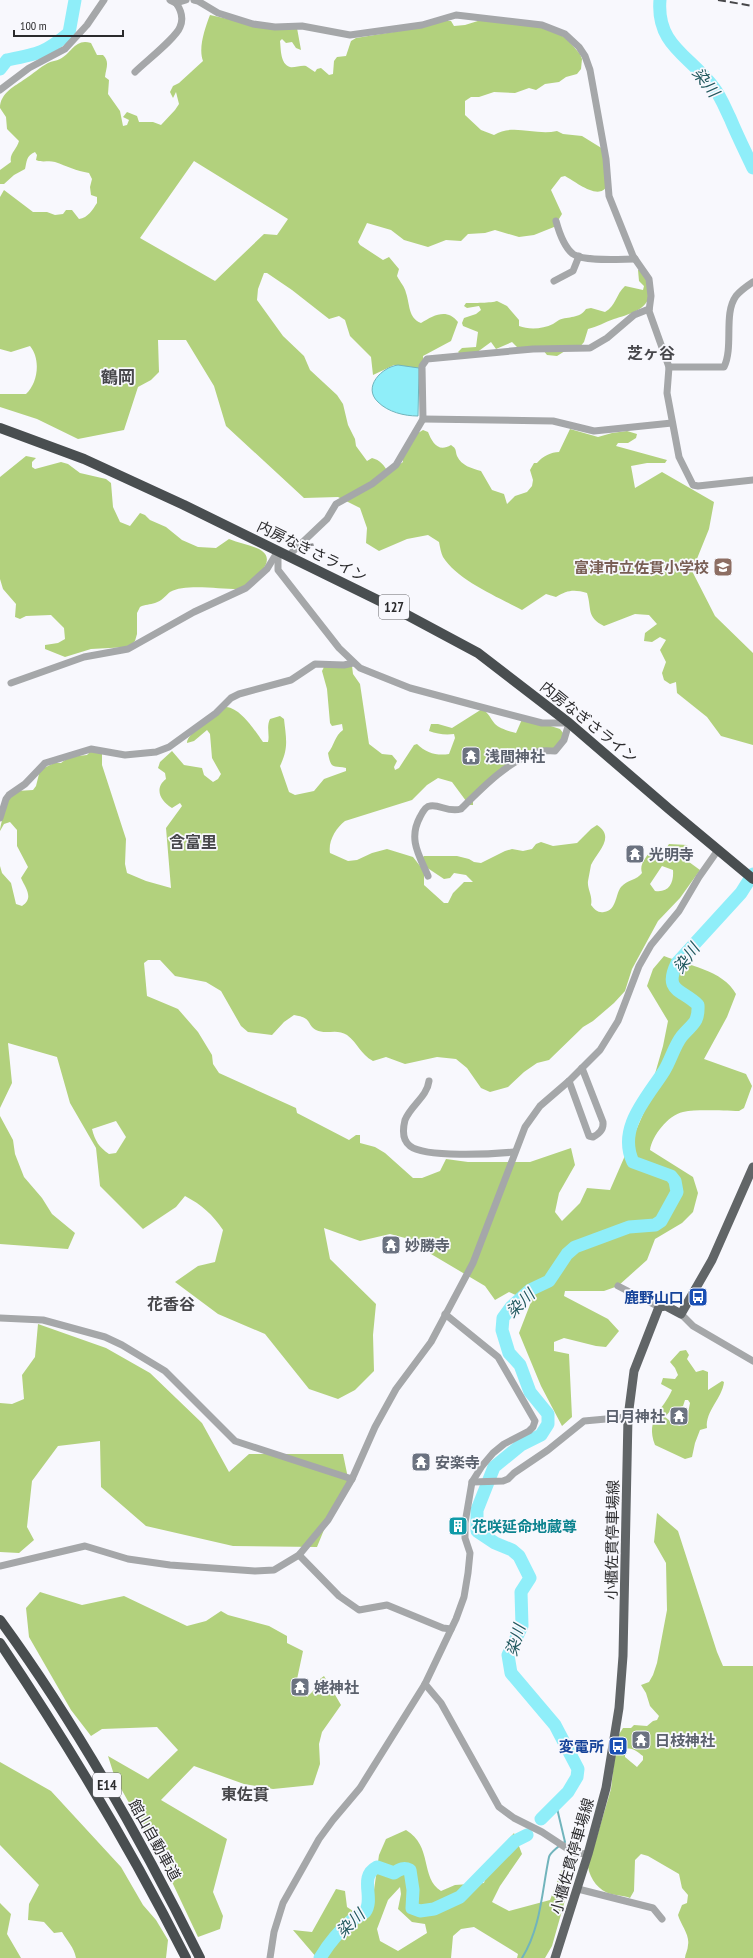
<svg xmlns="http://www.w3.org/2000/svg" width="753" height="1958" font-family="'PT Sans Narrow','Noto Sans JP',sans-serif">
<rect width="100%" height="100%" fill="#f8f8fd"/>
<g fill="#b2d17d" fill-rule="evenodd">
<path d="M210,15L237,21L297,28L301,50L296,48L292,42L286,43L282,39L280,41C281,48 280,64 290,67C294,68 301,65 306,66L315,72L317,69L321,68L329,75L333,74L334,61L337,57L346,56L351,41L356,38L418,28L445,21H451L454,26L465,25L481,20L538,26L556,32L567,39L580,54L582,59L581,69L577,74L566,77L559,82L545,84L536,90L529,88L515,93L494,92L479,97H471L465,101V115L481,130L494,135C513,123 535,136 557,131L563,134L582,136L603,149L607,186C599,201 576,182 565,176L561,177L551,190L562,214L554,227L534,235L519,237L495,230L485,233L468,234L461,241L446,240L428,247L404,240L391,230L367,223L358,242L360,245L383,260L389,257L399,269L397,276C400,282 405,287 406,293C410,304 408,318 421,323C434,315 447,308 458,322L451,341L423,356C424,362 422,366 417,369L394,365L373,375L371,357L350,336L345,320L339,316L329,319L292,290L267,273H264L258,289L257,300L283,336L304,356L310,370L337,395L343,404L348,425L355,439L356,446L367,461L372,458C380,460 384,465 388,472L403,462L402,458L418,433L423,430L428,432C432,442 438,453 451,445C457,449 455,450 457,456C462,466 471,468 481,471L492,490L504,494L507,504L515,496L527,492L532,486L533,480L530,470L534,463H537C543,456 551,452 559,452L570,429L598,437L612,433L627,431L637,434L636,438L628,443H618L616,446L667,460L665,463H647L631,466L635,488L662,472L714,502L709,529L692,571L715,616L753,653V745L721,736L707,717L677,693L676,682L670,684L664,680L662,673L666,662L660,650L666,640L660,637L652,642L644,641L645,633L657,624L649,615L635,614L604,626C586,617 592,609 587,593C574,589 567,590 556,597L546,594L522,610C498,597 457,580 443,557C441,553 440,547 439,542L428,535L407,539L379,551L366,543L367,528L360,508L338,497L304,498L226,426L214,386L186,340H158L159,372L151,380L138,387L124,430L78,439L37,419L0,407V394H26C38,383 41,359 30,346L11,352L0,349V197L4,190L33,212H47L55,215L63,214L66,210H72L79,219C88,218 93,209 97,203V197L91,195L90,187L92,179L89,173C76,171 67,166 55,162C48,160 43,163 36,160L37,155L35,152C26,156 27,161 25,169L14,175L4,184H0V170L11,162C9,154 17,149 19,141L7,129L6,117L0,108C0,93 15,86 25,79C33,74 40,67 48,63C52,61 56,61 60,59C72,53 75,38 91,43L97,55H103C110,62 106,68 105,77L109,80L108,94L120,111L123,126L127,125L129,120L123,117L127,112L137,116L139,122H153L161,125L175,110L179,104L176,92L173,98L170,92L173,86L179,83L203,61C198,48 205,28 210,15ZM194,161L288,219L277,235L264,234L215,281L140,238Z"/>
<path d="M641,269C643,275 648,281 649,286C654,309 629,314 614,319C605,322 597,327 588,329L584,342L579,348L565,351L557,356L547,355L543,350L521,351L512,342L496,349L491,342L476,353L460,354L458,352L462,348L476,347L478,332L463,326L462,323L464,318L476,314L481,310L479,306L467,308L464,306L466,303C473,303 492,303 497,301L507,306L519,320V326C529,330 543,329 553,324C555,323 557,321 559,320C569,316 579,319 586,309L591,308L605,312C616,306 616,294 625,286L643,290L644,286L639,281L638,270Z"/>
<path d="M26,456L36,458L32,462V467L35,469L61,462L68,464L80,473L106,479L111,483L113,507L120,522L130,526L140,513L145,515L150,520L166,527L182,540L198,547L216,548L229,539C239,543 250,545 259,549C281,561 251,581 242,589C223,590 186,583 170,592C165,596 162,601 155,603C150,605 145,604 140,607L137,613V634L135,641L128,647L91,649L65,657L45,649V645L58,643L65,639L64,628L51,615L26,616L20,619L15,617L16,604L3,589L0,579V477Z"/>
<path d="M352,666L353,674L360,684L369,744L382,754L392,755L397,761L394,767L395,770L399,768L414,745L417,744C426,753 437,756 449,754L455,738L454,734C445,735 437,734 429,731L431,724H438L452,728L482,709C489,713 490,718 495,724C499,728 510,732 516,733L523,717L560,729L563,733L560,748L535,751L515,760L473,801V805H469L452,782L438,778L427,785L412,800L345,821C336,828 328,841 330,853L348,861L357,860L372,853L387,849L413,857L424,871V885L444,903H448L453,893L464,882H473L466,875L454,873L450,878L444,879L426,867L422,858L424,856H457L469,859L474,862L481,863L505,851L512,849L523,851L532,849L536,844L541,842L553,846L577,843L591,829L597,825C616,837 597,852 591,865C590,870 589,876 588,881C587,889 593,896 591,905C595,910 598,913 604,912C617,910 615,895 621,887C627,880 637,880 642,873C639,864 646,858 651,850L655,851L661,858L667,857L668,854L667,847L669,844L687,845L688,847L687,854L689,858V862L700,870L680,898L658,921L632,969L625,991L614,1003L593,1021L583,1027L549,1060L537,1063L524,1072L508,1087L490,1092L481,1088L467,1068L456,1059L437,1057L405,1064L386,1057L373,1061C360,1054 358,1043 347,1035C337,1028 326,1035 316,1030C306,1024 313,1018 294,1015L284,1022L272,1035L248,1032L241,1026L221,991L206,982L175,976L160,960H148L144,963L147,996L178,1009L198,1032L212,1055L213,1064L219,1073L296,1108L297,1113L349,1140L356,1135H360V1143L375,1147L385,1153L413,1178H422L440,1171L446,1159L468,1162H530L571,1148L575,1165L559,1193L555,1212L562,1221L580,1203L587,1188L610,1190L644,1112L663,1046L668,1021L647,986L653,969L664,956C687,965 723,970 736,994L727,1017L704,1059L746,1074L752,1086L744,1108L739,1111C723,1111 698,1109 683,1112C668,1115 652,1136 650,1150L693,1177L698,1193L693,1212L682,1223L655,1239L647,1260L618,1286L604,1291H565L564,1296L608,1319L619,1331L606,1347L596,1346L564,1338L554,1342V1351L569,1354L572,1417L562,1426L541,1386L519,1333L531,1302L509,1292L495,1300L485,1286L431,1254L409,1239L390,1234L360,1241L324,1228L330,1259L376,1304L373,1335L374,1371L355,1390L338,1399L309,1389L265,1334L218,1314L175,1282L198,1266L215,1262L223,1230C212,1214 202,1205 185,1196L176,1207L143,1229L100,1186L96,1148L70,1103L57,1057L8,1043L12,1083L0,1108V866L2,873L11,883L16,904L22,906C34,898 26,889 21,878L28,867L17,846V830L10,822L4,824L0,831C0,826 7,802 9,798C11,796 14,793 17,791L33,790L36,786L40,770L54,763H61L69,757L87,755L91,751L102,753V765L126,839L125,864L127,873L146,881L171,888L166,828L182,806L180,803L172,808C160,801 154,788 166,779L165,773L158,768L160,762L172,751L184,765L202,768L204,775L213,782L218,779L221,774L212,758L210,734L207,730L194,741L187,743C187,731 218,718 226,707C241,708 255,731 263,742H268C270,735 266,727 270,719L280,716L284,719C286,738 289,748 280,766L289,792L295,795L314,791L324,779L346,771V768C333,765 331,770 328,753C334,746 335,735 343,730L342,724L332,726L330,723L327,689L322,671L324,667ZM662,866L673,870C674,883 669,893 655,891L650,884ZM116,1121L126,1137L116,1153L109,1154C99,1147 95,1141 92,1129Z"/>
<path d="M0,1116L13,1140L15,1154L24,1177L42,1198L52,1214L75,1233L68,1249L0,1244Z"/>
<path d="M38,1324L106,1348L150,1373L202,1423L229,1472L249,1454H343L349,1483L328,1520L317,1547L233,1546L146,1526L101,1487L100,1441L58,1446L32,1481L27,1527L34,1540L19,1553L0,1552V1403L12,1404L24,1399L22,1375L35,1357Z"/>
<path d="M686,1350L689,1355L687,1359L696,1372L703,1370L708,1372V1390L722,1381L724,1382C722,1399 705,1411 707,1428L700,1430L695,1443L692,1457L685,1459L655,1445C645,1418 663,1411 672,1390L661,1384L663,1378L675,1379L678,1375L675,1368L670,1362L680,1351ZM685,1400H688L690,1403L688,1413L680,1426L674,1424L665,1417L671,1410L683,1406Z"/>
<path d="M657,1513L678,1531L717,1652L723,1666H753V1958H685C685,1954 688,1950 688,1945C690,1935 681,1925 678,1915L682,1905L687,1903L688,1895L682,1888L679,1874L648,1856L641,1854L635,1860L634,1891L630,1898C623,1895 618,1896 611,1894C599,1891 590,1879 588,1867L611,1789L616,1746L620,1745L625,1752V1757L637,1767L643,1760V1756C637,1752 633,1747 626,1749L618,1736L623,1728H631L634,1725L647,1726L653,1721L657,1720L659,1716L650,1706L646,1693L641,1685L649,1682L653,1675L657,1663L667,1610L666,1563L654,1542Z"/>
<path d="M40,1592L82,1605L124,1596L187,1626L206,1621L221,1611L228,1615L269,1626L287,1636V1643L303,1651L296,1684L307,1697L316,1688L318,1690L321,1688L320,1679L324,1676L341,1705L322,1732L319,1744L320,1764L313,1785L273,1789L244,1784L194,1766L161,1800L227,1839L213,1892L223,1916L220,1929L198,1937L164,1865L115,1778L108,1756L148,1779L178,1750L157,1727L102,1729L91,1736L71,1710L29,1637L26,1608Z"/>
<path d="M0,1762L51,1791L121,1867L143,1905L156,1920L168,1940L166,1958H76C74,1947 67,1941 62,1932L54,1933L44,1922L28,1920L29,1904L39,1885L0,1845Z"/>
<path d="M406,1830C433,1846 420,1878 441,1891L455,1885L484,1883L491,1859L514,1833L522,1854L500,1886L492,1902L509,1911L550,1900L563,1867L571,1879L552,1946L545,1958H517L518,1954L474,1927L461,1929L453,1936L451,1958H317L293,1930L312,1932L336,1889L345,1891L347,1907L365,1919L371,1911L379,1855L386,1839ZM400,1887L401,1894L398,1909L412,1922L425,1924L427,1933L398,1951L380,1941L377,1929L388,1900Z"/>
<path d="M0,1903L11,1914L7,1934L21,1958H0Z"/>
</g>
<path fill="#8feef9" stroke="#71b4bc" d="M398,365L419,368L418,416C404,416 388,412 378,402C362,387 382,367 398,365Z"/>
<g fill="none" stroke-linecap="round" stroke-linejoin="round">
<g stroke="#71b4bc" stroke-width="2">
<path d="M556,1804L565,1842L563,1843"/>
<path d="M522,1958C541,1928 542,1890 549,1857C550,1853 556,1849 559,1846"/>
</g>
<g stroke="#8feef9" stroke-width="13">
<path d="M660,0C656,46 691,56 714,88C721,97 725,108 730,118C737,135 745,151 753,168"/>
<path d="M0,69L7,60C38,54 45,53 69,33L75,0"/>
<path d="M541,1819L568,1792L577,1777L578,1769L555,1725L511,1673L508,1655L522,1626L521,1592L530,1578L519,1556L512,1550L495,1543L477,1531V1510L494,1467L521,1445L541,1435L548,1424V1414L530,1392L520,1365L509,1353L502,1330L503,1318L511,1307L530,1290L549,1281L567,1254L575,1247L629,1227L655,1225L661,1221L677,1192L675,1181L671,1176L633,1162C617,1128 647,1098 664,1071C671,1060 674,1046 682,1036C692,1024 699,1023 698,1005C682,989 663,992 677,963L741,893L753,874"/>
<path d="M320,1958C329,1943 339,1931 352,1920C356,1917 362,1915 365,1912C375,1898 358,1877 377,1867L394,1873C400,1869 404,1867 410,1870L413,1890L412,1908L420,1911L434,1909L460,1897L515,1841L527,1835"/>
</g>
<g stroke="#a5a7a9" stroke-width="7">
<path d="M170,0L176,3L186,0"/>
<path d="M194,0L198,1L218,13L253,24L275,27L302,26L350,35L422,25L456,15L542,25L565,34L579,47L585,56L590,70L606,159L609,196L633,256L649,279L651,296L649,311L669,367L667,393L679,457L693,485L698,486L753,480"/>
<path d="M135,72C145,62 176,38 180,27C184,18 181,10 176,3"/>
<path d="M0,90L29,68L65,49L87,25L104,0"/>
<path d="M556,221C559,232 564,247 573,254C584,262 621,259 635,259"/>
<path d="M554,281L573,271L579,256"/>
<path d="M669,367H724C734,346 723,314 736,296C741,290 747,286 753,282"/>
<path d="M423,419L553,421L594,431L672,423"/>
<path d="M278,551V570L339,648L360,668L410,688L477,706L542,723H569L564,740L555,751C549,751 542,750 537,752C509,760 481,789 461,809C448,813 440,804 430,806C426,806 422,813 420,817C408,839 419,855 428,876"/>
<path d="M288,556L327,519L336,504L372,484L396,465L423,419L422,366L427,359L533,349L590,348L607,338L634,315L649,309"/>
<path d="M11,683L84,657L128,649L194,612L246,588L267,569L278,551"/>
<path d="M0,818L6,799L9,795L25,784L45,763L91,749L125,755L156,752L169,747L216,713L231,698L239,694L291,680L315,664L344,665L353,663"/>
<path d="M429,1081C427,1097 411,1105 405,1120C403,1128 402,1140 410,1146C425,1158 493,1154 514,1152"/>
<path d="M569,1081L589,1136L593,1137C599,1134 604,1130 603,1122L582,1068"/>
<path d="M618,1286L659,1307"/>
<path d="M681,1314L693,1326L753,1361"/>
<path d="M0,1318L43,1320L105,1337L122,1345L165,1371L235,1441L352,1479"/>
<path d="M472,1482L503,1481L508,1479L514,1473L548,1450L584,1421L628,1417"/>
<path d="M299,1555L339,1596L359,1610L387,1605L443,1628L451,1629"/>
<path d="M0,1566L85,1546L128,1559L170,1565L255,1571L274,1570L299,1555L328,1520L352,1479L375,1427L396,1389L431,1342L473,1263L525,1127L540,1106L569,1081L600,1050L618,1021L639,966L651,945L679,911L699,877L718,850"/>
<path d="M425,1684L441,1703L499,1807L514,1818L542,1832L574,1853L588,1854"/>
<path d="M578,1889L653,1908L662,1919"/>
<path d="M270,1958L274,1932L283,1903L319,1839L333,1820L360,1788L425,1684L456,1619L464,1597L468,1573L470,1553L465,1538V1523L472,1482L482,1466L493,1453L504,1444L529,1431L533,1427L535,1421L498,1357L445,1314"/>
</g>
<path stroke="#616567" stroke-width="9" d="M555,1958L588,1854L606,1788L619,1708L623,1656L628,1417L634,1371L659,1307L666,1306L681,1314L712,1260L753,1167"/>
<g stroke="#494e50" stroke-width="10">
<path d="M0,428L84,459L184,505L394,608L478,653L569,723L669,809L753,879"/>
<path d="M0,1620C77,1725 142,1841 200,1958"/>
<path d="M0,1643C68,1744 131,1849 186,1958"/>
</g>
<path stroke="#464649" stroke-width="2" stroke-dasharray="8 4" stroke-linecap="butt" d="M718,0L753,6"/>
</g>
<defs>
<g id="school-square" transform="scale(1)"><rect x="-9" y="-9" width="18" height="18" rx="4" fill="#8d6e63" stroke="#f8f8fd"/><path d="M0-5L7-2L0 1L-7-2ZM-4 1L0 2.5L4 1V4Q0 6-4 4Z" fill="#fff"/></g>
<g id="temple-square" transform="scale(1)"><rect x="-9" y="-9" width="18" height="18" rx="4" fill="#6b7280" stroke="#f8f8fd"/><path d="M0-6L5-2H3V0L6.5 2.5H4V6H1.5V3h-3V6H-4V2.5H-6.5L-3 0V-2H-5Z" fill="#fff"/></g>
<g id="bus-square" transform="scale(1)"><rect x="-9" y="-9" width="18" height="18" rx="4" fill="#1a4fb4" stroke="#f8f8fd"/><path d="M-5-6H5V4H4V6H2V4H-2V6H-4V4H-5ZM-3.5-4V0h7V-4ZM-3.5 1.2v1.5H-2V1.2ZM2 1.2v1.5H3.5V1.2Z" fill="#fff"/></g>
<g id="building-square" transform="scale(1)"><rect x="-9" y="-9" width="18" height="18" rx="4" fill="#0f9aa8" stroke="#f8f8fd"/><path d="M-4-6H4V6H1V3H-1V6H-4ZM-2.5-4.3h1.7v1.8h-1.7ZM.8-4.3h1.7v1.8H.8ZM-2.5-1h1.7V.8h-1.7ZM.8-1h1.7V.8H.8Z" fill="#fff"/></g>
</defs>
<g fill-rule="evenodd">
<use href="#school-square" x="723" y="567"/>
<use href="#temple-square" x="471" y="756"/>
<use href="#temple-square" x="635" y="854"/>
<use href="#temple-square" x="391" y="1245"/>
<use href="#bus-square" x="698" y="1297"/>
<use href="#temple-square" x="679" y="1416"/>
<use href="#temple-square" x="421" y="1462"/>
<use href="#building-square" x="458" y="1526"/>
<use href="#temple-square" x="300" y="1687"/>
<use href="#temple-square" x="641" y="1740"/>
<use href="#bus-square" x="618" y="1746"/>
</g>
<g text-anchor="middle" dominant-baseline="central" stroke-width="3.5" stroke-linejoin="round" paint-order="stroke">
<g fill="#f8f8fd" stroke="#68686b" stroke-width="1">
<rect x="379" y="595" width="30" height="24" rx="3"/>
<rect x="93" y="1773" width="28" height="24" rx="3"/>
</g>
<g font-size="14" font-weight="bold" fill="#2b2b2d">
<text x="394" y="607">127</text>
<text x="107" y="1785">E14</text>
</g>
<g font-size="15" fill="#2b2b2d" stroke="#f8f8fd">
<text transform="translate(312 551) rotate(26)">内房なぎさライン</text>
<text transform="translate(589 722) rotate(39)">内房なぎさライン</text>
<text transform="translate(612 1540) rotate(-89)">小櫃佐貫停車場線</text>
<text transform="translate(155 1840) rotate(61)">館山自動車道</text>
<text transform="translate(572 1856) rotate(-74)">小櫃佐貫停車場線</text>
</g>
<g font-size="15" font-weight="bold" fill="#785e54" stroke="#f8f8fd" text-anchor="end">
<text x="709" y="567">富津市立佐貫小学校</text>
</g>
<g font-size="15" font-weight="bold" fill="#5b616d" stroke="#f8f8fd" text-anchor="start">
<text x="485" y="756">浅間神社</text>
<text x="649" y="854">光明寺</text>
<text x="405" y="1245">妙勝寺</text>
<text x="665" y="1416" text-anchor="end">日月神社</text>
<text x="435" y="1462">安楽寺</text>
<text x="314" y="1687">姥神社</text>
<text x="655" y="1740">日枝神社</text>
</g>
<g font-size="15" font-weight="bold" fill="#164399" stroke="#f8f8fd" text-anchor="end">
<text x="684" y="1297">鹿野山口</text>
<text x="604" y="1746">変電所</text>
</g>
<g font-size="15" font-weight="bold" fill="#0d838f" stroke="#f8f8fd" text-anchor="start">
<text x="472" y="1526">花咲延命地蔵尊</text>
</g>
<g font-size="16" font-style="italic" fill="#21585e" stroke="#f8f8fd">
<text transform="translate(706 82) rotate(52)">染川</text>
<text transform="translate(686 958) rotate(-54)">染川</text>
<text transform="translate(520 1303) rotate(-44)">染川</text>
<text transform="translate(515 1640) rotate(-74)">染川</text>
<text transform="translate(350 1923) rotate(-44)">染川</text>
</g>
<g font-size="16" font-weight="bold" fill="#47474b" stroke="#f8f8fd">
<text x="651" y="353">芝ヶ谷</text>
<text x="193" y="842">含富里</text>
<text x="171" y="1304">花香谷</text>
<text x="245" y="1794">東佐貫</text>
</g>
<g font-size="17" font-weight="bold" fill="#47474b" stroke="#f8f8fd">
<text x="118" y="377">鶴岡</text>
</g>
</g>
<path d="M14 30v6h109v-6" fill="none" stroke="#2b2b2d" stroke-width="2"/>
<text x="20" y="30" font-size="12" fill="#2b2b2d" stroke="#f8f8fd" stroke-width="3" paint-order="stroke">100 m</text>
</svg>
